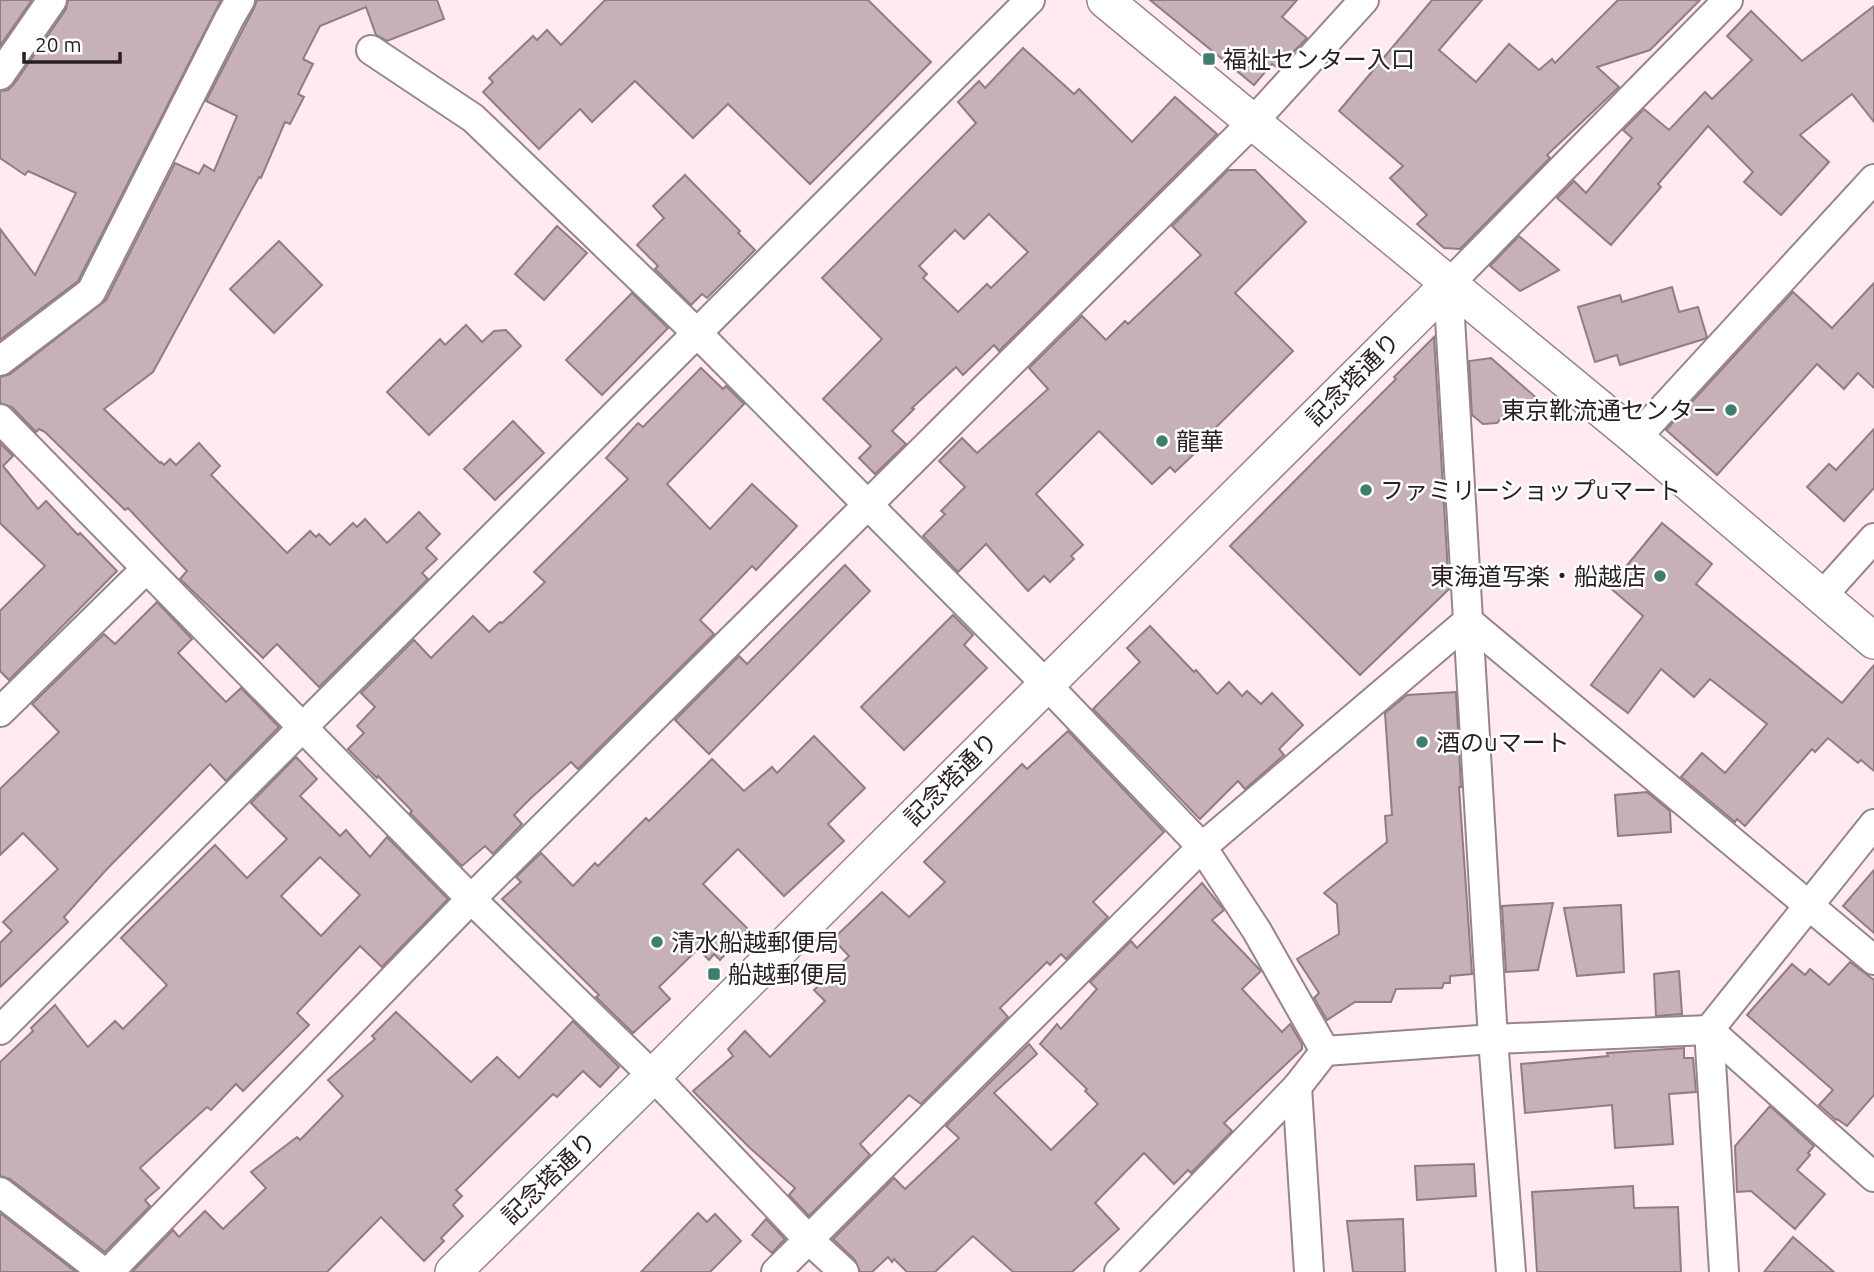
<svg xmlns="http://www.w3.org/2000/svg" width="1874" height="1272" font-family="Ubuntu,'Noto Sans JP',sans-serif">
<rect width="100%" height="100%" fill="#ffeaef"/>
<g fill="#c5b1b6" stroke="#8f7d81" stroke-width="2" fill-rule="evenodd">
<path d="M0,0H32L0,46Z"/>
<path d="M68,0H221L78,281L0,340V229L35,275L76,193L28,171L25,175L0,158V91L8,90L14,84L66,9Z"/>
<path d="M257,0H437L444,19L387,41L376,35L366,7L320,26L303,59L313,64L298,94L304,97L290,124L285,122L261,178L259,177L153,372L104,409L160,463L161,462L164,465L170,459L176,465L199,443L220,466L211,475L287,553L310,531L316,537L319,534L330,545L353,523L357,527L365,519L387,543L419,512L440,534L426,548L437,559L422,573L428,579L319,687L277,644L263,658L180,579L187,571L128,508L125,510L45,432L39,429L36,432L12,407L0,403V377L10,374L106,300L175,163L199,174L204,165L214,171L237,116L206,101L254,8Z"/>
<path d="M605,0H868L931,62L810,184L728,104L693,138L635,81L592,122L580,109L539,149L483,92L493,82L489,78L533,36L537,40L547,30L561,45Z"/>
<path d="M1150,0H1297L1282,17L1307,38L1278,68L1272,64L1254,85Z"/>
<path d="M1432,0H1482L1439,50L1476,82L1509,44L1539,70L1552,59L1555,63L1618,0H1700L1650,50L1597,67L1619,87L1547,155L1550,158L1460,249L1444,248L1417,224L1427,215L1390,178L1403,166L1339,111Z"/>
<path d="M1874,6V122L1852,94L1800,135L1829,162L1781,215L1744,182L1753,172L1708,126L1658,184L1661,187L1611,245L1557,198L1574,181L1586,193L1632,138L1623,130L1644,109L1669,130L1705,92L1712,99L1752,60L1727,36L1751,11L1802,61Z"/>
<path d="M1023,48L1074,94L1079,89L1132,142L1175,97L1217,134L999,351L994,345L963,375L956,367L912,408L914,409L892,431L906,444L875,474L859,458L871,446L823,399L882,339L822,278L976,123L958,102L979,81L985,88ZM989,214L1028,252L991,288L987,284L958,312L923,278L927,274L919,266L955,230L964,239Z"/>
<path d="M1228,170H1255L1306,222L1235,293L1293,351L1190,453L1193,455L1175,472L1170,467L1152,484L1099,431L1036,494L1083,545L1071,556L1074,559L1050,582L1044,576L1028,591L986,544L958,572L923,536L945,514L941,511L965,487L939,461L962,438L977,453L1048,389L1029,368L1082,316L1106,340L1125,321L1128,324L1201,255L1172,226Z"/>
<path d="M685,175L740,231L738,233L755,250L707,298L702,294L691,305L655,269L658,266L637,245L664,218L653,206Z"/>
<path d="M557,226L587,253L544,300L515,274Z"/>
<path d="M1519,236L1559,270L1520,291L1490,266Z"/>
<path d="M279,241L322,285L274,333L230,289Z"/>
<path d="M1874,283V388L1858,373L1844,389L1817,364L1717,475L1666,430L1793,292L1832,328Z"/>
<path d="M1672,287L1679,312L1698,307L1707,337L1704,339L1620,365L1617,355L1595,362L1578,307L1620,295L1622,302Z"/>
<path d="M632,293L668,328L602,395L566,360Z"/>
<path d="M466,325L482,342L494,331L506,330L521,346L429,435L387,392L440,339L445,345Z"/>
<path d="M1434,337L1449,589L1360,675L1230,546L1396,379L1394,377Z"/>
<path d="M1491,358L1541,402L1512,405L1497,423L1483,424L1472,415L1469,361Z"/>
<path d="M701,368L723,389L726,386L744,404L667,484L710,529L752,484L797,526L756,570L752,566L700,620L714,634L578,769L571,762L531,798L514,815L522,824L493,854L485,846L462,866L410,813L412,811L378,776L377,778L348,749L364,733L357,726L375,707L361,693L414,640L431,658L473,616L489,632L500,622L502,623L545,582L534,572L628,479L606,458L638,423L643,427Z"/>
<path d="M513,421L544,453L495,500L464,469Z"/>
<path d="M1874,429V488L1844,521L1807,487L1829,464L1836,470Z"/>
<path d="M0,443L13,456L3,466L38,509L46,501L78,535L80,533L117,571L9,680L0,671V611L45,566L0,523Z"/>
<path d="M1662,523L1712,564L1696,584L1842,703L1874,665V771L1861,760L1858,763L1828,738L1815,752L1812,749L1745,826L1737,819L1735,822L1681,777L1702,753L1725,773L1767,724L1710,679L1694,697L1661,669L1628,713L1591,685L1643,616L1609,587Z"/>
<path d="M845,565L870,591L709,754L675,720L739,656L747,664Z"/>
<path d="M157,602L192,639L178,653L226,702L241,688L279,727L226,781L210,764L106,870L64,917L68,922L0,987V943L12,931L3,922L58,869L23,833L0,855V789L59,732L32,704L104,634L115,644Z"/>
<path d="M953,615L973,635L964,645L987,668L904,750L861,707Z"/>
<path d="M1150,626L1194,672L1196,670L1217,694L1229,682L1242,696L1247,691L1261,704L1272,693L1303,725L1279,749L1284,755L1245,789L1238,781L1200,819L1093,709L1140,662L1127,648Z"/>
<path d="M1456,692L1461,787H1459L1472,974L1450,976V983H1444L1442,988L1396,989L1391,1002H1355L1327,1020L1314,998L1319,993L1297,959L1339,934L1337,904L1324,893L1387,842L1385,816L1392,815L1385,713L1407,695Z"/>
<path d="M1068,731L1164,832L1093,902L1108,917L1066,959L1061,954L1050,965L1047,962L1000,1008L1008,1017L921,1104L909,1095L860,1144L870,1155L809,1216L789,1195L795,1188L750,1148L693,1091L733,1056L728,1049L745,1031L770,1057L825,1001L814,990L849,956L833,939L882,892L909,917L945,882L924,862L1022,764L1027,769Z"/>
<path d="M814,736L865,788L828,824L844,841L784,896L738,849L703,884L748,929L720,960L714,954L709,960L698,949L659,987L670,999L633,1033L596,997L599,995L502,899L521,882L516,877L541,853L573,886L595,863L598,866L646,818L649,821L712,759L744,791L772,767L777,773Z"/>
<path d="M296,757L317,779L300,796L340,836L346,830L370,857L387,837L448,899L382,967L360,946L297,1013L309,1025L243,1091L236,1084L211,1110L207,1107L140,1168L159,1188L145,1200L150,1206L105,1252L10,1179L0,1176V1062L33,1031L31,1028L55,1005L88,1047L115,1021L123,1029L167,985L121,938L215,845L247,878L287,839L251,803ZM320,857L360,895L321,936L281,896Z"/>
<path d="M1647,792L1670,811L1671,832L1618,836L1615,795Z"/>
<path d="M1874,870V933L1843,906Z"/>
<path d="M1202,883L1224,910L1212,920L1261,971L1242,989L1282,1032L1290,1024L1302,1044V1049L1224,1123L1232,1131L1191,1173L1188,1170L1174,1184L1144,1153L1095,1203L1119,1229L1072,1272H1013L973,1236L935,1272H907L894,1259L892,1262L888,1257L872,1272H860L855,1260L833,1239L894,1178L905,1189L959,1138L946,1126L1029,1044L1037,1054L994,1093L1051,1150L1098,1104L1085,1091L1087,1089L1040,1044L1057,1024L1061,1029L1097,989L1090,982L1131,941L1137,948Z"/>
<path d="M1553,903L1538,970L1506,972L1502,906Z"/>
<path d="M1621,905L1624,972L1577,976L1564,908Z"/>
<path d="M1850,962L1874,980V1095L1847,1126L1837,1119L1836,1120L1819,1105L1833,1090L1747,1015L1792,964L1805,975L1810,969L1829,985Z"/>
<path d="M1679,971L1682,1014L1656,1016L1654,974Z"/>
<path d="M396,1012L471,1082L497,1057L519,1078L573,1021L619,1067L600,1087L583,1071L557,1097L553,1094L456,1190L462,1196L453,1205L463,1216L441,1238L444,1241L424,1261L381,1217L327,1272H132L173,1230L179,1237L205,1211L223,1229L266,1188L251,1172L297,1137L300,1140L343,1096L328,1080L375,1039L372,1036Z"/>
<path d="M1684,1048V1058H1693L1696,1092L1669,1094L1673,1144L1615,1148L1612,1105L1525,1113L1521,1064L1608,1056L1607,1053Z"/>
<path d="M1770,1106L1814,1146L1808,1153L1810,1155L1797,1170L1825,1194L1795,1229L1751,1191L1737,1192L1735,1146Z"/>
<path d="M1474,1164L1476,1196L1417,1200L1415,1166Z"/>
<path d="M1633,1186L1634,1208L1678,1207L1681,1272H1537L1532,1192Z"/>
<path d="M0,1213L76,1272H0Z"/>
<path d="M698,1213L707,1222L715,1214L741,1241L710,1272H641Z"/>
<path d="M766,1219L785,1239L772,1253L752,1235Z"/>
<path d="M1403,1219L1405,1272H1353L1347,1221Z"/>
<path d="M1793,1237L1834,1272H1764Z"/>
</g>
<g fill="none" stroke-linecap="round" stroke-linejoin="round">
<g stroke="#978589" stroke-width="32">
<g id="minor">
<path d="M371,50L473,118L590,230L698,334L1046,684L1202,847L1257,931L1325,1051"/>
<path d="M0,75L52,0"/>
<path d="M0,361L91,292L229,19L240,0"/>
<path d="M0,419L471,899L653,1076L808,1239L844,1272"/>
<path d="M1636,438L1874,179"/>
<path d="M1822,596L1874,538"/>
<path d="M0,712L146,569"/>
<path d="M0,1030L1030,0"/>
<path d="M1297,1087L1309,1272"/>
<path d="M0,1192L103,1272"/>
<path d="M109,1272L471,899L1252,123L1364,0"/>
<path d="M776,1272L1202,847L1468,621L1874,960"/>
<path d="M1119,1272L1297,1087L1325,1051L1493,1039L1709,1030L1874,1177"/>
<path d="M1511,1272L1493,1039L1448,285L1728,0"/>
<path d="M1724,1272L1709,1030L1874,824"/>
</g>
</g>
<g stroke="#978589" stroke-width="38">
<g id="tertiary">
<path d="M1105,0L1636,438L1874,641"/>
<path d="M453,1272L653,1076L1448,285"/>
</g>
</g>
<use href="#minor" stroke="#fff" stroke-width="28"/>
<use href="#tertiary" stroke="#fff" stroke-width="35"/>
</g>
<g fill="#3e7e6e" stroke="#fff" stroke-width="2.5">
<rect x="1202" y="52" width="14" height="14" rx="3.5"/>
<circle cx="1731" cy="410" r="7"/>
<circle cx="1162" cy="441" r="7"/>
<circle cx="1366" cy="490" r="7"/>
<circle cx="1660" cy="576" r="7"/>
<circle cx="1422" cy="742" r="7"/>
<circle cx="657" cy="942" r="7"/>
<rect x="707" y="967" width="14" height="14" rx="3.5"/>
</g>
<g text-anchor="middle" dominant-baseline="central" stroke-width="5" stroke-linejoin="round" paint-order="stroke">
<g font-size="24" fill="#271f21" stroke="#fff" text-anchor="start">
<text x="1223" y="59">福祉センター入口</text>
<text x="1717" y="410" text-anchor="end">東京靴流通センター</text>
<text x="1176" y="441">龍華</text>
<text x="1380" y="490">ファミリーショップuマート</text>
<text x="1646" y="576" text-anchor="end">東海道写楽・船越店</text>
<text x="1436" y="742">酒のuマート</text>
<text x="671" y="942">清水船越郵便局</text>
<text x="728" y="974">船越郵便局</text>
</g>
<g font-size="24" fill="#271f21" stroke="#fff">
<text transform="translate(1353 379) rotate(-45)">記念塔通り</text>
<text transform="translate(951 779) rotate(-45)">記念塔通り</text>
<text transform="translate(549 1178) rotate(-44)">記念塔通り</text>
</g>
</g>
<path d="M24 52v10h96v-10" fill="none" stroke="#271f21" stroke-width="3.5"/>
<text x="35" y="52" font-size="21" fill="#271f21" stroke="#ffffff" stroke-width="5" paint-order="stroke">20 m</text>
</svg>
